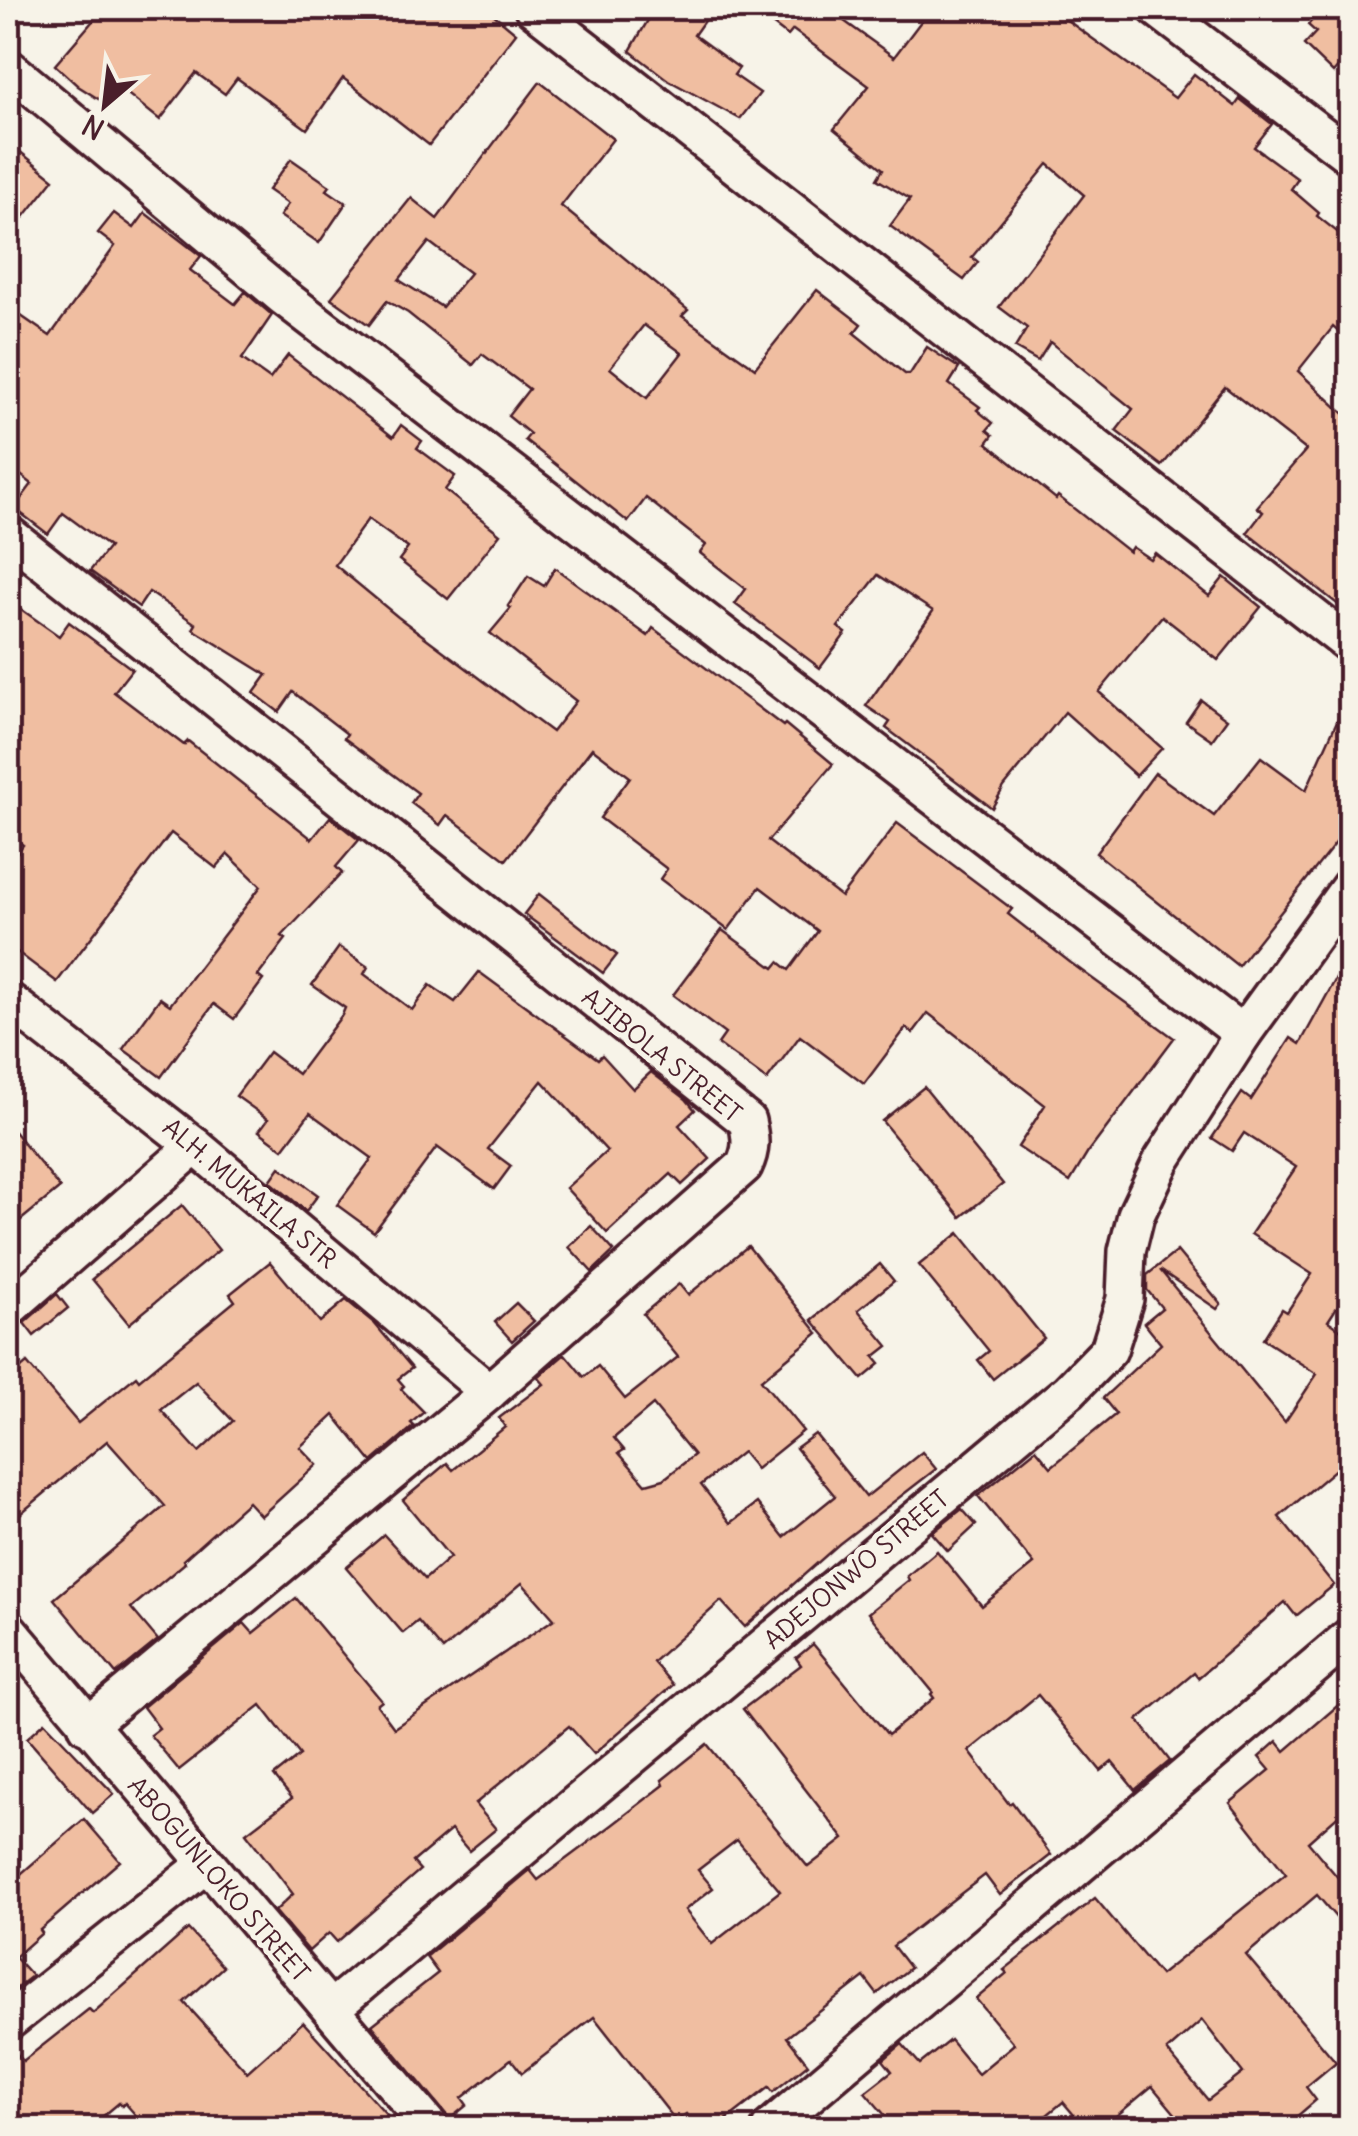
<svg xmlns="http://www.w3.org/2000/svg" width="1358" height="2136" font-family="Delius,sans-serif">
<rect width="100%" height="100%" fill="#f7f3e8"/>
<filter id="ink" filterUnits="userSpaceOnUse"><feTurbulence type="fractalNoise" baseFrequency=".01" numOctaves="2"/><feDisplacementMap in="SourceGraphic" scale="20" xChannelSelector="R" yChannelSelector="G"/><feConvolveMatrix kernelMatrix="1 2 1 2 8 2 1 2 1" color-interpolation-filters="sRGB"/></filter>
<g filter="url(#ink)">
<g fill="#f0bea1" stroke="#4a1f2b" stroke-width="2.5" fill-rule="evenodd">
<path d="M104,8H486L516,33L429,145L343,78L307,129L237,78L225,94L196,73L160,120L119,87L108,105L78,86L55,65Z"/>
<path d="M655,8H713L694,35L739,68L734,75L760,93L740,119L668,80L630,51Z"/>
<path d="M751,8H826L894,57L931,8H1050L1175,98L1194,74L1235,106L1240,99L1272,124L1254,147L1298,179L1291,189L1319,213L1317,216L1350,242V342L1333,327L1298,371L1350,419V614L1247,533L1263,512L1257,507L1306,450L1225,387L1162,466L1116,431L1133,409L1050,342L1038,361L1015,348L1027,328L999,307L1084,195L1048,164L972,257L978,262L964,280L890,226L910,199L877,179L883,169L834,129L869,86L793,30L788,36Z"/>
<path d="M1323,8H1350V54L1333,73L1304,45L1316,32L1308,25Z"/>
<path d="M540,82L613,139L561,206L688,310L682,316L755,368L817,290L861,324L854,333L905,374H910L927,347L959,368L949,384L980,407L977,410L993,423L987,430L993,435L987,443L1056,499L1058,496L1129,552L1132,547L1150,559L1155,553L1209,596L1224,577L1261,607L1218,660L1162,616L1099,692L1162,748L1136,776L1065,712L1004,787L992,808L886,728L890,722L866,706L933,611L878,575L838,627L846,633L820,668L735,604L746,589L700,553L706,545L646,498L628,522L525,440L530,434L508,416L529,389L482,354L473,365L408,313L387,301L369,325L331,298L411,198L437,219ZM429,242L470,273L442,307L399,280ZM644,325L682,353L647,398L610,368Z"/>
<path d="M8,142L54,179L24,217L8,204Z"/>
<path d="M291,159L330,186L327,190L346,203L319,243L280,216L288,204L268,190Z"/>
<path d="M114,213L134,228L145,213L201,256L190,270L235,304L245,292L272,315L242,359L270,379L288,355L393,437L401,425L422,441L417,448L455,476L445,490L500,534L448,599L399,560L408,548L368,519L335,565L398,617L552,732L576,701L490,633L511,608L508,606L528,576L544,586L555,568L648,636L653,628L783,726L785,724L833,764L768,841L841,897L897,823L1012,909L1008,914L1071,963L1174,1038L1087,1154L1070,1182L1018,1147L1045,1105L928,1013L913,1033L906,1028L864,1084L800,1036L767,1080L718,1044L725,1034L673,995L722,930L774,968L779,962L789,970L818,931L760,887L728,930L660,879L667,869L600,818L630,777L592,748L506,860L447,815L440,825L411,803L418,793L344,738L347,734L293,692L279,712L254,693L267,675L193,629L196,624L149,592L139,607L90,571L109,547L63,513L48,534L14,508L32,484L8,465V307L50,336L115,246L98,233Z"/>
<path d="M8,600L59,636L69,622L132,669L114,692L184,745L188,741L312,839L330,817L359,840L336,867L342,873L282,936L286,939L258,976L263,980L234,1019L214,1004L161,1077L123,1049L160,998L170,1005L261,886L228,854L216,868L171,833L57,982L8,945V865L23,845L8,833Z"/>
<path d="M1350,692V825L1238,966L1096,853L1155,773L1214,816L1261,757L1306,790Z"/>
<path d="M1201,700L1227,719L1212,740L1186,722Z"/>
<path d="M539,894L617,955L603,973L524,914Z"/>
<path d="M339,947L368,967L364,974L412,1010L430,985L455,1002L479,972L598,1059L602,1055L633,1089L651,1072L686,1099L695,1110L679,1125L710,1159L682,1185L671,1174L607,1233L566,1188L607,1151L542,1081L488,1149L511,1166L494,1189L437,1147L374,1232L337,1205L372,1158L310,1113L283,1149L259,1131L268,1119L236,1096L269,1052L298,1074L342,1015L345,1008L312,985Z"/>
<path d="M1350,953V1287L1328,1321L1350,1336V1457L1279,1517L1334,1585L1296,1616L1285,1602L1198,1678L1194,1673L1138,1720L1170,1761L1135,1790L1112,1762L1101,1771L1038,1695L969,1751L1009,1804L1012,1802L1051,1855L1000,1895L985,1875L893,1946L910,1968L877,1994L864,1977L787,2037L808,2064L773,2092L769,2087L716,2128H697L686,2114L676,2121L594,2017L522,2073L511,2059L462,2098L467,2105L450,2119L372,2025L438,1973L426,1957L530,1870L538,1880L612,1825L664,1785L662,1780L707,1744L808,1867L844,1839L743,1709L801,1665L796,1658L813,1644L888,1735L934,1698L931,1694L933,1692L868,1613L909,1580L907,1576L937,1551L982,1606L1034,1564L978,1496L1036,1449L1051,1467L1116,1414L1103,1398L1161,1344L1144,1323L1162,1308L1147,1290V1275L1177,1251L1221,1304L1217,1309L1160,1270L1285,1422L1317,1374L1263,1339L1282,1309L1287,1312L1312,1274L1251,1234L1296,1167L1244,1133L1232,1151L1212,1138L1242,1093L1251,1100L1291,1038L1300,1044ZM737,1840L780,1891L712,1944L685,1910L713,1888L698,1870Z"/>
<path d="M924,1087L1003,1184L961,1217L882,1121Z"/>
<path d="M8,1124L60,1188L21,1220L18,1217L8,1226Z"/>
<path d="M280,1167L318,1195L306,1211L270,1181Z"/>
<path d="M182,1205L219,1250L129,1324L92,1279Z"/>
<path d="M591,1226L614,1251L592,1272L569,1247Z"/>
<path d="M959,1233L1044,1338L993,1379L978,1360L989,1351L919,1265Z"/>
<path d="M748,1246L818,1333L761,1380L803,1431L756,1469L742,1452L701,1485L731,1523L757,1503L784,1537L835,1496L796,1448L815,1434L866,1497L922,1452L936,1469L839,1544L745,1627L721,1601L653,1662L673,1685L594,1754L569,1726L475,1804L496,1829L469,1851L451,1830L413,1862L420,1870L337,1942L329,1933L309,1951L275,1911L293,1894L246,1833L292,1798L274,1776L300,1755L261,1705L179,1770L150,1735L159,1728L143,1707L244,1623L253,1633L296,1598L382,1701L377,1705L394,1728L554,1619L522,1583L443,1650L418,1621L403,1633L346,1567L384,1535L425,1579L450,1557L403,1500L447,1463L453,1470L505,1427L499,1418L544,1384L538,1377L565,1354L584,1377L598,1366L625,1399L678,1357L643,1314L679,1284L688,1295ZM653,1405L694,1455L664,1479L646,1484L619,1453L624,1450L614,1438Z"/>
<path d="M270,1262L320,1322L346,1300L374,1323L412,1368L398,1379L404,1386L401,1389L424,1412L411,1423L414,1426L372,1462L334,1415L300,1447L317,1465L261,1516L248,1502L183,1560L185,1563L131,1608L158,1640L116,1674L54,1599L165,1506L107,1441L8,1524V1379L27,1363L78,1423L136,1376L139,1380L235,1301L230,1294ZM196,1382L233,1421L199,1452L161,1410Z"/>
<path d="M880,1264L894,1281L858,1310L888,1346L874,1357L880,1364L862,1379L812,1320Z"/>
<path d="M57,1294L68,1308L34,1336L24,1323Z"/>
<path d="M516,1303L534,1321L512,1341L495,1322Z"/>
<path d="M962,1509L976,1525L948,1551L932,1533Z"/>
<path d="M1350,1695V1805L1308,1842L1350,1892V1934L1317,1895L1246,1955L1336,2062L1306,2087L1316,2100L1287,2125L1280,2117L1266,2128H1187L1152,2086L1102,2128H1085L1063,2102L1031,2128H896L865,2092L892,2071L883,2060L902,2044L920,2064L950,2040L978,2074L1014,2044L976,1999L1007,1973L1004,1970L1095,1898L1160,1975L1286,1874L1230,1803L1270,1770L1259,1757L1277,1741L1285,1751ZM1202,2020L1243,2073L1208,2100L1167,2051Z"/>
<path d="M45,1722L114,1794L92,1813L27,1738Z"/>
<path d="M84,1819L120,1861L40,1930L42,1933L15,1957L32,1976L8,1995V1885Z"/>
<path d="M188,1929L223,1967L184,2002L247,2072L303,2022L388,2116L374,2128H147L125,2103L122,2106L119,2103L89,2128H8V2043L23,2061L89,2009L93,2013Z"/>
</g>
<g fill="none" stroke-linecap="round" stroke-linejoin="round">
<g stroke="#4a1f2b" stroke-width="42">
<g id="street">
<path d="M533,8L1350,645"/>
<path d="M1156,8L1350,156"/>
<path d="M8,67L282,296L1243,1034"/>
<path d="M8,534L747,1121C751,1139 752,1149 744,1166L489,1392L87,1726"/>
<path d="M8,1000L195,1146L489,1392"/>
<path d="M8,1309L195,1146"/>
<path d="M8,1629L431,2128"/>
<path d="M332,2008L1069,1391L1109,1350L1125,1299L1127,1251L1136,1215L1162,1160L1243,1034L1350,886"/>
<path d="M8,2022L205,1865"/>
<path d="M770,2128L1350,1636"/>
</g>
</g>
<use href="#street" stroke="#f7f3e8" stroke-width="35"/>
</g>
</g>
<g text-anchor="middle" dominant-baseline="central" stroke-width="10" stroke-linejoin="round" paint-order="stroke">
<g font-size="25" fill="#4a1f2b" stroke="#f7f3e8">
<text transform="translate(662 1055) rotate(39)">AJIBOLA STREET</text>
<text transform="translate(250 1193) rotate(40)">ALH. MUKAILA STR</text>
<text transform="translate(856 1569) rotate(-40)">ADEJONWO STREET</text>
<text transform="translate(219 1879) rotate(49)">ABOGUNLOKO STREET</text>
</g>
</g>
<rect width="1358" height="2136" fill="none" stroke="#f7f3e8" stroke-width="40"/>
<rect x="20" y="20" width="1318" height="2096" fill="none" stroke="#4a1f2b" stroke-width="4" filter="url(#ink)"/>
<g transform="translate(105 105) rotate(208)" stroke="#f7f3e8" stroke-width="8" paint-order="stroke">
<path d="M0-8L18 38L0 25L-18 38Z" fill="#4a1f2b"/>
<text y="-15" font-size="28" font-weight="bold" text-anchor="middle" fill="#4a1f2b">N</text>
</g>
</svg>
